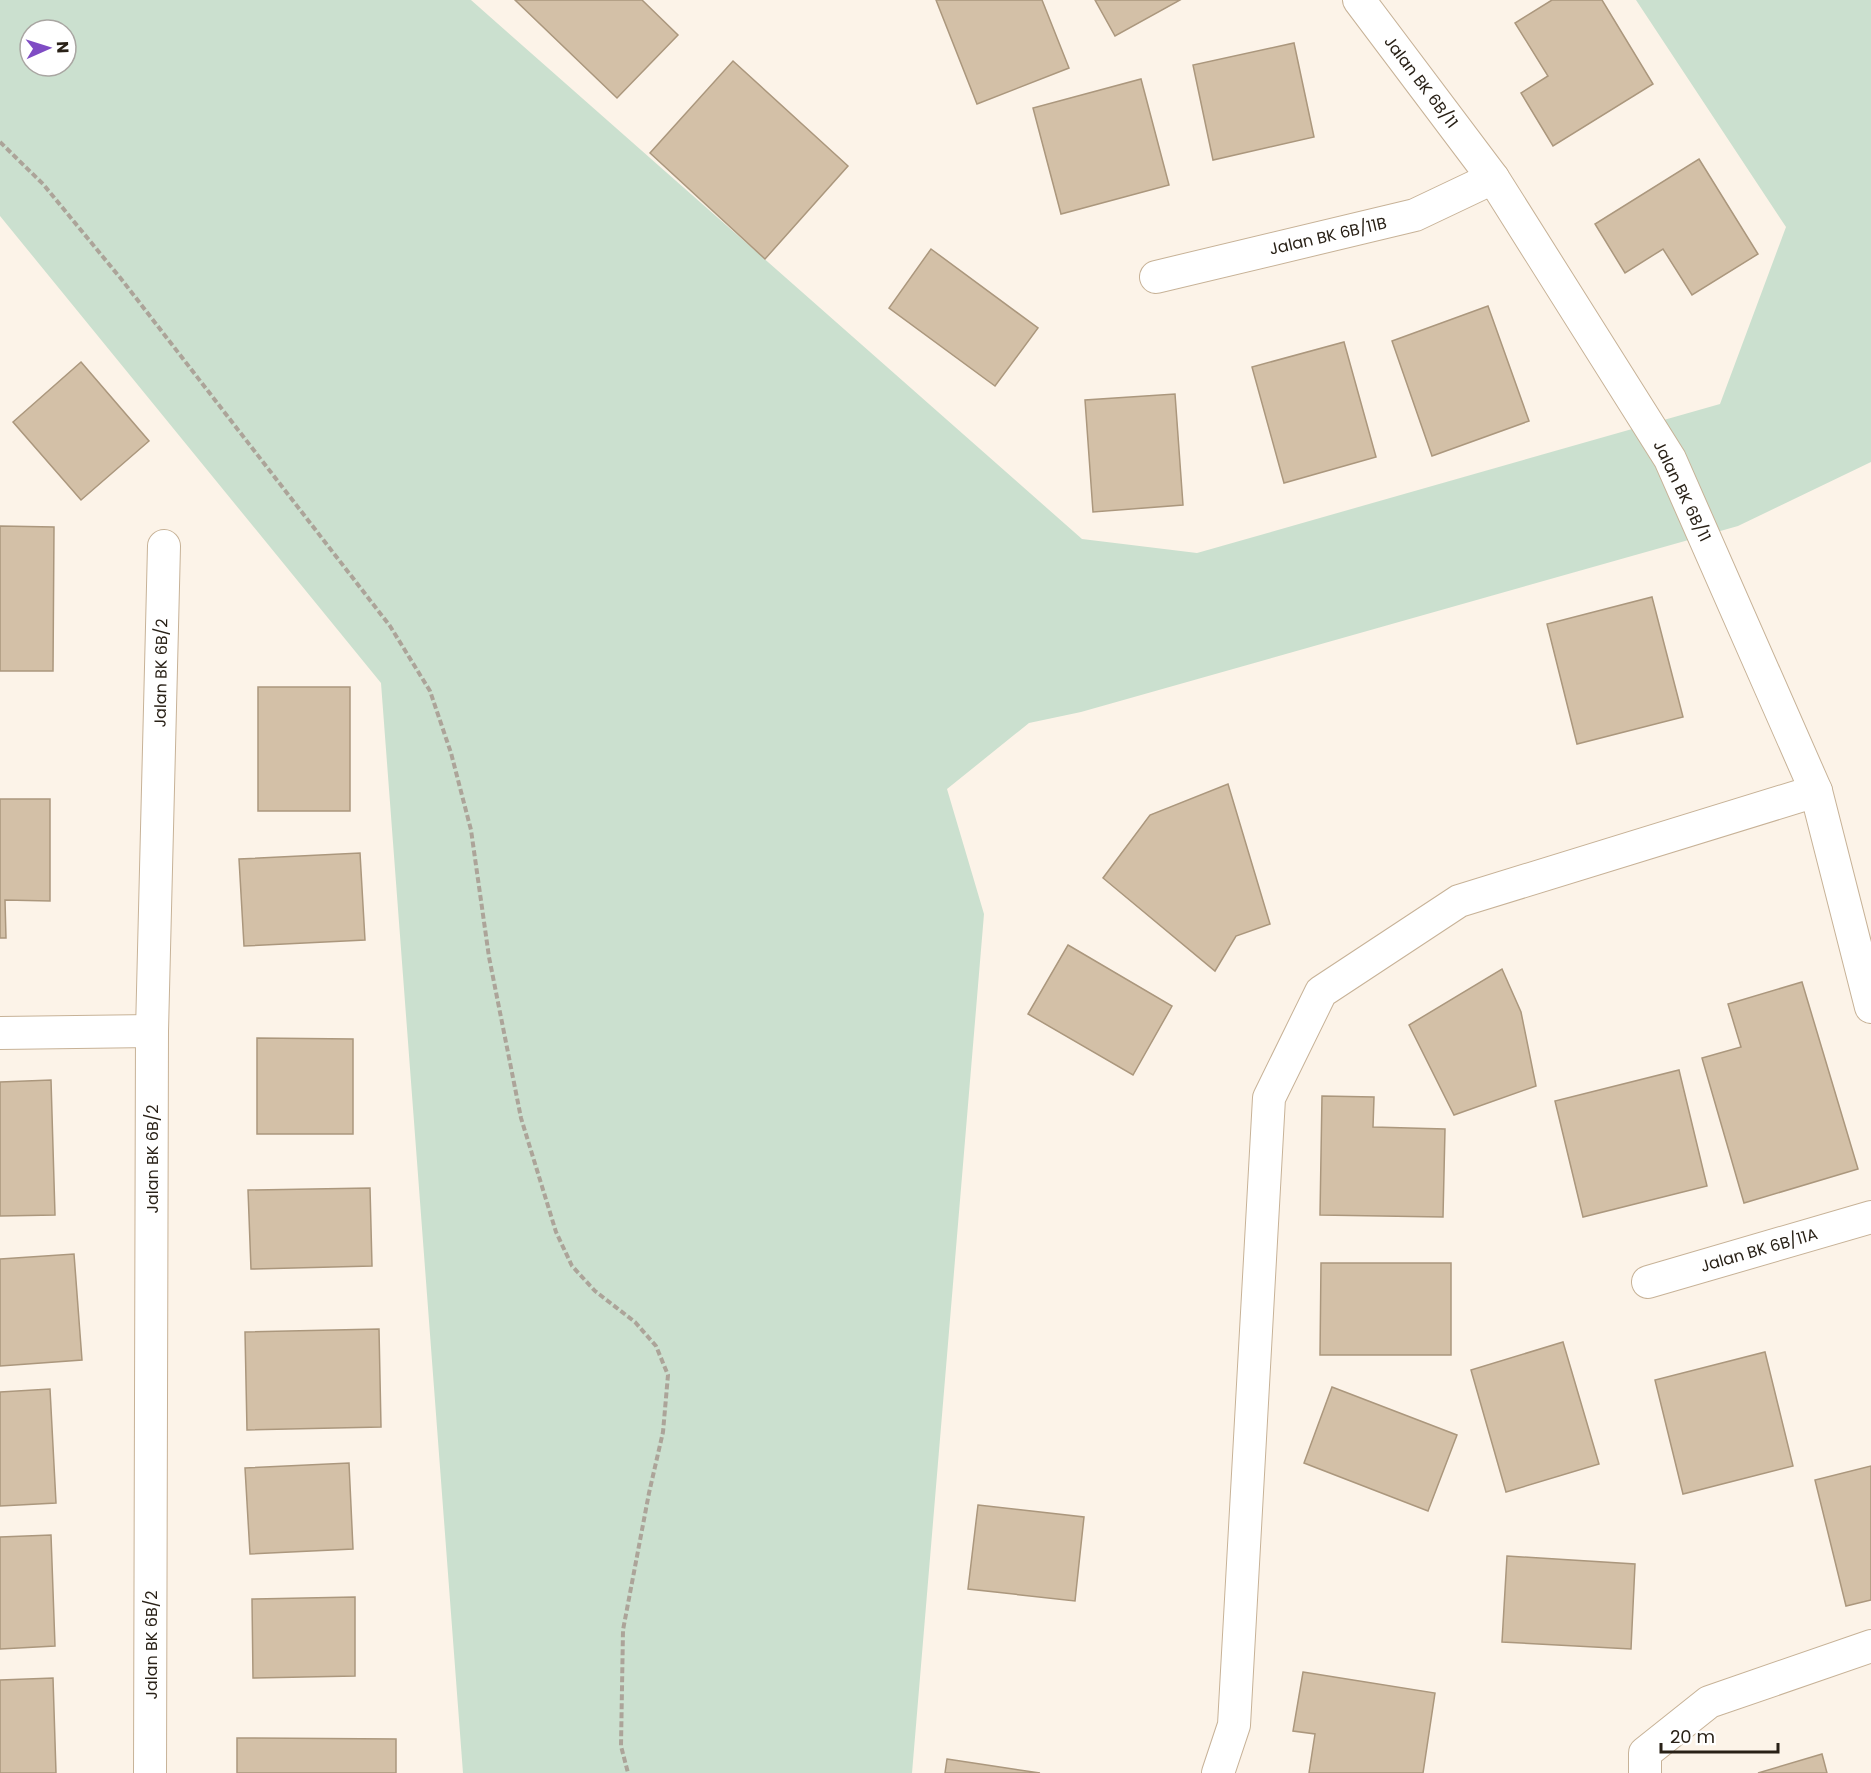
<svg xmlns="http://www.w3.org/2000/svg" width="1871" height="1773" font-family="Poppins,sans-serif">
<rect width="100%" height="100%" fill="#fcf3e8"/>
<path fill="#cbe0cf" fill-rule="evenodd" d="M0,0H471L1082,539L1197,553L1720,404L1786,227L1636,0H1871V462L1738,526L1081,712L1029,723L947,789L984,914L912,1773H463L381,683L0,216ZM30,30H66V66H30Z"/>
<g fill="#d3c0a7" stroke="#ab977d" stroke-width="1.5">
<path d="M515,0H642L678,35L617,98Z"/>
<path d="M936,0H1042L1069,68L977,104Z"/>
<path d="M1095,0H1180L1115,36Z"/>
<path d="M1552,0H1602L1653,84L1553,146L1521,93L1548,76L1515,23Z"/>
<path d="M1294,43L1314,137L1213,160L1193,65Z"/>
<path d="M733,61L848,166L765,259L650,153Z"/>
<path d="M1141,79L1169,185L1061,214L1033,108Z"/>
<path d="M1699,159L1758,254L1692,295L1663,249L1625,273L1595,224Z"/>
<path d="M931,249L1038,328L995,386L889,308Z"/>
<path d="M1488,306L1529,421L1432,456L1392,341Z"/>
<path d="M1344,342L1376,457L1284,483L1252,367Z"/>
<path d="M81,362L149,441L81,500L13,422Z"/>
<path d="M1175,394L1183,505L1093,512L1085,400Z"/>
<path d="M0,526L54,527L53,671H0Z"/>
<path d="M1652,597L1683,717L1577,744L1547,624Z"/>
<rect x="258" y="687" width="92" height="124"/>
<path d="M1228,784L1270,924L1236,936L1215,971L1103,878L1150,815Z"/>
<path d="M0,799H50V901L5,900L6,938H0Z"/>
<path d="M360,853L365,940L244,946L239,859Z"/>
<path d="M1068,945L1172,1006L1133,1075L1028,1014Z"/>
<path d="M1502,969L1521,1012L1536,1086L1454,1115L1409,1025Z"/>
<path d="M1802,982L1858,1169L1744,1203L1702,1058L1741,1047L1728,1004Z"/>
<path d="M257,1038L353,1039V1134H257Z"/>
<path d="M1679,1070L1707,1186L1583,1217L1555,1101Z"/>
<path d="M51,1080L55,1215L0,1216V1082Z"/>
<path d="M1322,1096L1374,1097L1373,1127L1445,1129L1443,1217L1320,1215Z"/>
<path d="M370,1188L372,1266L251,1269L248,1190Z"/>
<path d="M74,1254L82,1360L0,1366V1259Z"/>
<path d="M1321,1263H1451V1355H1320Z"/>
<path d="M379,1329L381,1427L247,1430L245,1332Z"/>
<path d="M1563,1342L1599,1464L1506,1492L1471,1370Z"/>
<path d="M1765,1352L1793,1466L1683,1494L1655,1380Z"/>
<path d="M1332,1387L1457,1435L1428,1511L1304,1463Z"/>
<path d="M50,1389L56,1503L0,1506V1392Z"/>
<path d="M349,1463L353,1549L250,1554L245,1468Z"/>
<path d="M1871,1466V1600L1846,1606L1815,1480Z"/>
<path d="M978,1505L1084,1517L1075,1601L968,1589Z"/>
<path d="M51,1535L55,1646L0,1649V1537Z"/>
<path d="M1507,1556L1635,1564L1631,1649L1502,1642Z"/>
<path d="M355,1597V1676L253,1678L252,1599Z"/>
<path d="M1303,1672L1435,1693L1423,1773H1309L1315,1734L1293,1731Z"/>
<path d="M53,1678L56,1773H0V1680Z"/>
<path d="M237,1738L396,1739V1773H237Z"/>
<path d="M1822,1754L1827,1773H1758Z"/>
<path d="M947,1759L1040,1773H945Z"/>
</g>
<g fill="none" stroke-linecap="round" stroke-linejoin="round">
<g stroke="#c7b297" stroke-width="34">
<g id="street">
<path d="M1359,0L1493,178L1670,459L1816,791L1871,1007"/>
<path d="M1156,277L1415,215L1493,178"/>
<path d="M0,1033L152,1031"/>
<path d="M1648,1282L1871,1217"/>
<path d="M150,1773L152,1031L164,546"/>
<path d="M1218,1773L1234,1725L1269,1098L1321,992L1459,901L1816,791"/>
<path d="M1645,1773V1753L1709,1702L1871,1646"/>
</g>
</g>
<path stroke="#aca499" stroke-width="4" stroke-dasharray="6 3" stroke-linecap="butt" d="M0,142L43,184L122,280L390,626L430,691L451,753L471,830L489,957L521,1118L556,1232L572,1266L595,1291L635,1322L656,1346L668,1375L663,1432L649,1493L623,1630L621,1746L628,1773"/>
<use href="#street" stroke="#fff" stroke-width="32"/>
</g>
<g text-anchor="middle" dominant-baseline="central" stroke-width="4.5" stroke-linejoin="round" paint-order="stroke">
<g font-size="16" fill="#292117" stroke="#fff">
<text transform="translate(1421 82) rotate(53)">Jalan BK 6B/11</text>
<text transform="translate(1328 236) rotate(-13)">Jalan BK 6B/11B</text>
<text transform="translate(1682 491) rotate(64)">Jalan BK 6B/11</text>
<text transform="translate(161 673) rotate(-89)">Jalan BK 6B/2</text>
<text transform="translate(152 1159) rotate(-90)">Jalan BK 6B/2</text>
<text transform="translate(1759 1250) rotate(-16)">Jalan BK 6B/11A</text>
<text transform="translate(151 1645) rotate(-90)">Jalan BK 6B/2</text>
</g>
</g>
<g transform="translate(48 48) rotate(87)"><circle r="28" fill="#ffffff" stroke="#a9a6a2" stroke-width="1.5"/>
<path d="M0-4.5L10 22L0 15L-10 22Z" fill="#7f4cc4"/>
<text y="-9" font-size="16" font-weight="bold" text-anchor="middle" fill="#292117">N</text>
</g>
<path d="M1661 1743v9h117v-9" fill="none" stroke="#292117" stroke-width="3"/>
<text x="1670" y="1743" font-size="18" fill="#292117" stroke="#ffffff" stroke-width="4.5" paint-order="stroke">20 m</text>
</svg>
